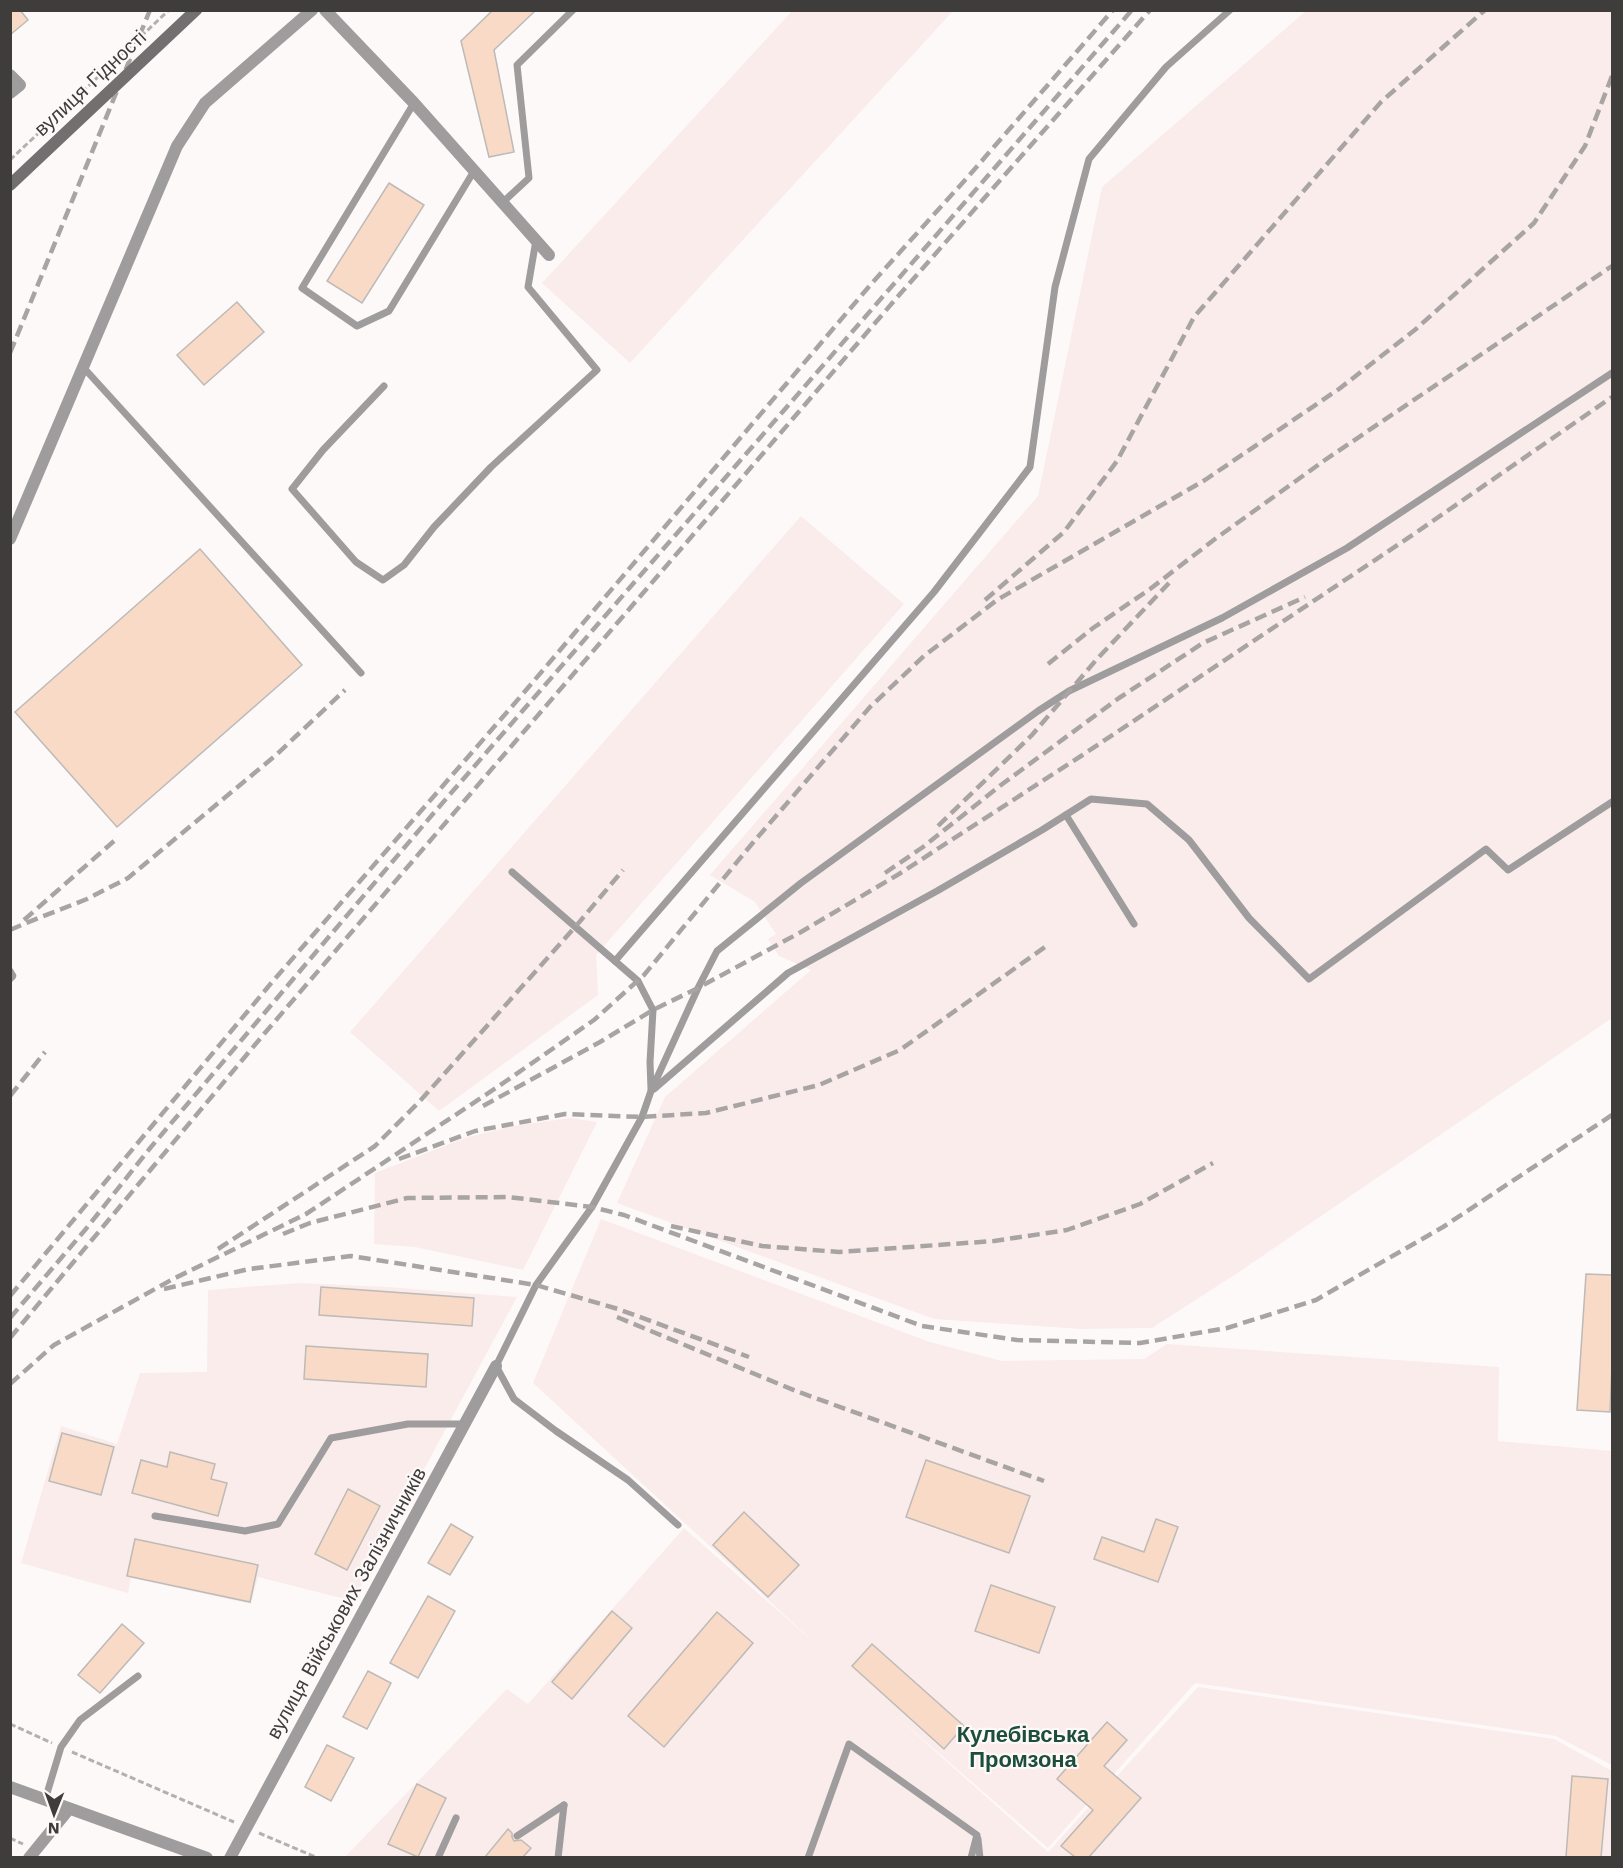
<svg xmlns="http://www.w3.org/2000/svg" width="1623" height="1868" font-family="'Work Sans',sans-serif">
<rect width="100%" height="100%" fill="#fef9f9"/>
<g fill="#faecea">
<path d="M793,10L953,11L630,363L542,283Z"/>
<path d="M1306,11H1612V1018L1236,1274L1152,1328L1081,1329L934,1319L617,1203L665,1097L811,970L779,956L768,939L776,934L755,902L710,875L1038,496L1102,187Z"/>
<path d="M801,516L904,604L596,955L598,995L439,1111L350,1032Z"/>
<path d="M571,1118L597,1122L523,1270L415,1247L374,1244L375,1173L468,1137L519,1125Z"/>
<path d="M601,1219L930,1342L1002,1361L1144,1359L1167,1344L1499,1367L1498,1441L1612,1451V1765L1556,1736L1195,1683L1048,1848L889,1710L1048,1852L1198,1687L1554,1739L1612,1771V1857L344,1858L507,1689L528,1704L684,1528L817,1645L533,1383Z"/>
<path d="M300,1283L388,1287L517,1297L353,1601L258,1577L251,1604L131,1578L128,1593L21,1563L61,1426L117,1444L140,1373L207,1372L208,1290Z"/>
</g>
<g fill="#f9dac7" stroke="#bdbab7" stroke-width="1.5">
<path d="M10,10H20L28,20L10,35Z"/>
<path d="M493,10H536L494,50L514,152L489,157L461,41Z"/>
<path d="M389,183L424,205L362,303L327,281Z"/>
<path d="M237,302L264,332L204,385L177,355Z"/>
<path d="M200,549L302,665L117,827L15,712Z"/>
<path d="M1586,1274L1612,1275V1366L1610,1412L1577,1410Z"/>
<path d="M321,1287L474,1298L472,1326L319,1315Z"/>
<path d="M306,1346L428,1354L426,1387L304,1379Z"/>
<path d="M62,1433L114,1447L101,1495L49,1481Z"/>
<path d="M170,1452L215,1464L211,1479L227,1483L218,1516L132,1493L141,1460L167,1467Z"/>
<path d="M926,1460L1030,1496L1009,1553L906,1517Z"/>
<path d="M348,1489L380,1506L347,1570L315,1554Z"/>
<path d="M744,1512L799,1565L768,1597L713,1545Z"/>
<path d="M1156,1519L1178,1527L1158,1582L1094,1559L1102,1537L1144,1552Z"/>
<path d="M451,1524L473,1537L450,1575L428,1563Z"/>
<path d="M135,1539L258,1565L250,1602L127,1576Z"/>
<path d="M991,1585L1055,1607L1039,1653L975,1631Z"/>
<path d="M428,1596L455,1611L418,1678L390,1663Z"/>
<path d="M612,1611L632,1628L572,1699L552,1682Z"/>
<path d="M717,1612L753,1643L664,1747L628,1716Z"/>
<path d="M122,1624L144,1643L100,1693L78,1675Z"/>
<path d="M872,1644L964,1726L944,1749L852,1666Z"/>
<path d="M368,1671L391,1683L367,1729L343,1717Z"/>
<path d="M1107,1722L1127,1740L1104,1766L1141,1798L1089,1857H1075L1061,1846L1093,1810L1057,1779Z"/>
<path d="M327,1745L354,1758L331,1801L305,1787Z"/>
<path d="M1572,1776L1608,1779L1601,1857H1566Z"/>
<path d="M417,1784L446,1798L418,1857L388,1844Z"/>
<path d="M508,1829L512,1833V1837L514,1841L521,1840L531,1848L523,1857H485Z"/>
</g>
<g fill="none" stroke-linecap="round" stroke-linejoin="round">
<g stroke="#b3b0af" stroke-width="3" stroke-dasharray="6 3" stroke-linecap="butt">
<path d="M10,1724L52,1743"/>
<path d="M72,1752L234,1822"/>
<path d="M259,1833L318,1858"/>
<path d="M10,1838L23,1844"/>
</g>
<g stroke="#9e9c9d" stroke-width="7">
<path d="M414,103L302,288L357,326L389,311L474,171"/>
<path d="M502,203L529,178L517,65L573,10"/>
<path d="M83,367L361,673"/>
<path d="M384,386L323,450L292,489L356,562L383,580L404,565L434,527L491,467L597,370L528,287L536,240"/>
<path d="M1066,815L1134,924"/>
<path d="M512,872L638,981L653,1010L650,1062L651,1089"/>
<path d="M615,961L934,592L1030,467L1055,287L1089,159L1166,67L1230,10"/>
<path d="M10,971L13,976L10,979"/>
<path d="M654,1089L788,973L937,891L1042,830L1091,799L1147,804L1189,840L1249,918L1309,979L1486,849L1508,870L1612,802"/>
<path d="M155,1516L245,1531L278,1524L331,1438L408,1424H466"/>
<path d="M678,1525L628,1480L556,1431L514,1399L496,1366L536,1285L592,1207L642,1117L651,1091L698,988L717,951L801,883L1038,711L1069,691L1222,618L1347,548L1612,373"/>
<path d="M45,1800L61,1747L80,1720L138,1676"/>
<path d="M517,1836L564,1805"/>
<path d="M978,1839L980,1858"/>
<path d="M438,1858L456,1818"/>
<path d="M558,1858L564,1805"/>
<path d="M808,1858L849,1744L977,1835L971,1858"/>
</g>
<g stroke="#9e9c9d" stroke-width="12">
<path d="M325,10L414,103L549,255"/>
<path d="M10,75L20,85L10,93"/>
<path d="M10,539L177,146L205,103L312,10"/>
<path d="M230,1858L496,1366"/>
</g>
<g stroke="#9e9c9d" stroke-width="12">
<path d="M10,1787L207,1858"/>
<path d="M29,1858L69,1809"/>
</g>
<g stroke="#a7a4a3" stroke-width="4.5" stroke-dasharray="12 6" stroke-linecap="butt">
<path d="M10,353L150,10"/>
<path d="M985,600L1064,532L1117,461L1194,317L1381,102L1485,10"/>
<path d="M1048,664L1093,628L1150,589L1215,539L1325,460L1612,266"/>
<path d="M938,826L1032,735L1097,659L1169,583"/>
<path d="M885,873L923,847L1001,785L1119,698L1203,643L1305,597"/>
<path d="M24,920L114,841"/>
<path d="M10,930L26,923L87,899L128,878L275,756L345,690"/>
<path d="M10,1096L45,1052"/>
<path d="M483,1106L600,1042L653,1010L698,988L801,932L899,874L1081,756L1414,534L1612,397"/>
<path d="M399,1159L475,1131L565,1114L642,1117L706,1113L819,1085L900,1050L1045,947"/>
<path d="M671,1226L762,1246L839,1252L994,1241L1067,1230L1140,1204L1213,1163"/>
<path d="M283,1234L310,1223L407,1198L508,1197L592,1207L624,1215L922,1326L1017,1340L1140,1343L1227,1328L1316,1300L1443,1227L1612,1115"/>
<path d="M218,1249L375,1146L420,1101L576,926L623,870"/>
<path d="M164,1289L249,1269L351,1256L536,1285L618,1309L749,1357"/>
<path d="M10,1296L273,981L521,696L872,283L966,179L1113,10"/>
<path d="M617,1317L796,1391L1044,1481"/>
<path d="M10,1318L85,1230L151,1147L432,815L1132,10"/>
<path d="M10,1338L264,1034L900,294L1150,10"/>
<path d="M10,1384L54,1345L173,1279L306,1214L499,1086L594,1020L644,975L751,845L870,707L924,656L997,600L1205,480L1339,389L1416,329L1534,223L1585,146L1612,76"/>
</g>
<path stroke="#b3b0af" stroke-width="3" stroke-dasharray="6 3" stroke-linecap="butt" d="M10,160L169,10"/>
<path stroke="#726f70" stroke-width="12" d="M10,185L196,10"/>
</g>
<g text-anchor="middle" dominant-baseline="central" stroke-width="4.5" stroke-linejoin="round" paint-order="stroke">
<g font-size="20" fill="#3e3d3c" stroke="#fef9f9">
<text transform="translate(90 83) rotate(-43)">вулиця Гідності</text>
<text transform="translate(346 1603) rotate(-61)">вулиця Військових Залізничників</text>
</g>
<g font-size="22" font-weight="bold" fill="#1d4d3c" stroke="#fef9f9">
<text x="1023" y="1734">Кулебівська<tspan x="1023" dy="25">Промзона</tspan></text>
</g>
</g>
<rect width="1623" height="1868" fill="none" stroke="#3e3d3c" stroke-width="24"/>
<g transform="translate(54 1814) rotate(181)" stroke="#fef9f9" stroke-width="4.5" paint-order="stroke">
<path d="M0-4.5L10 22L0 15L-10 22Z" fill="#3e3d3c"/>
<text y="-9" font-size="16" font-weight="bold" text-anchor="middle" fill="#3e3d3c">N</text>
</g>
</svg>
